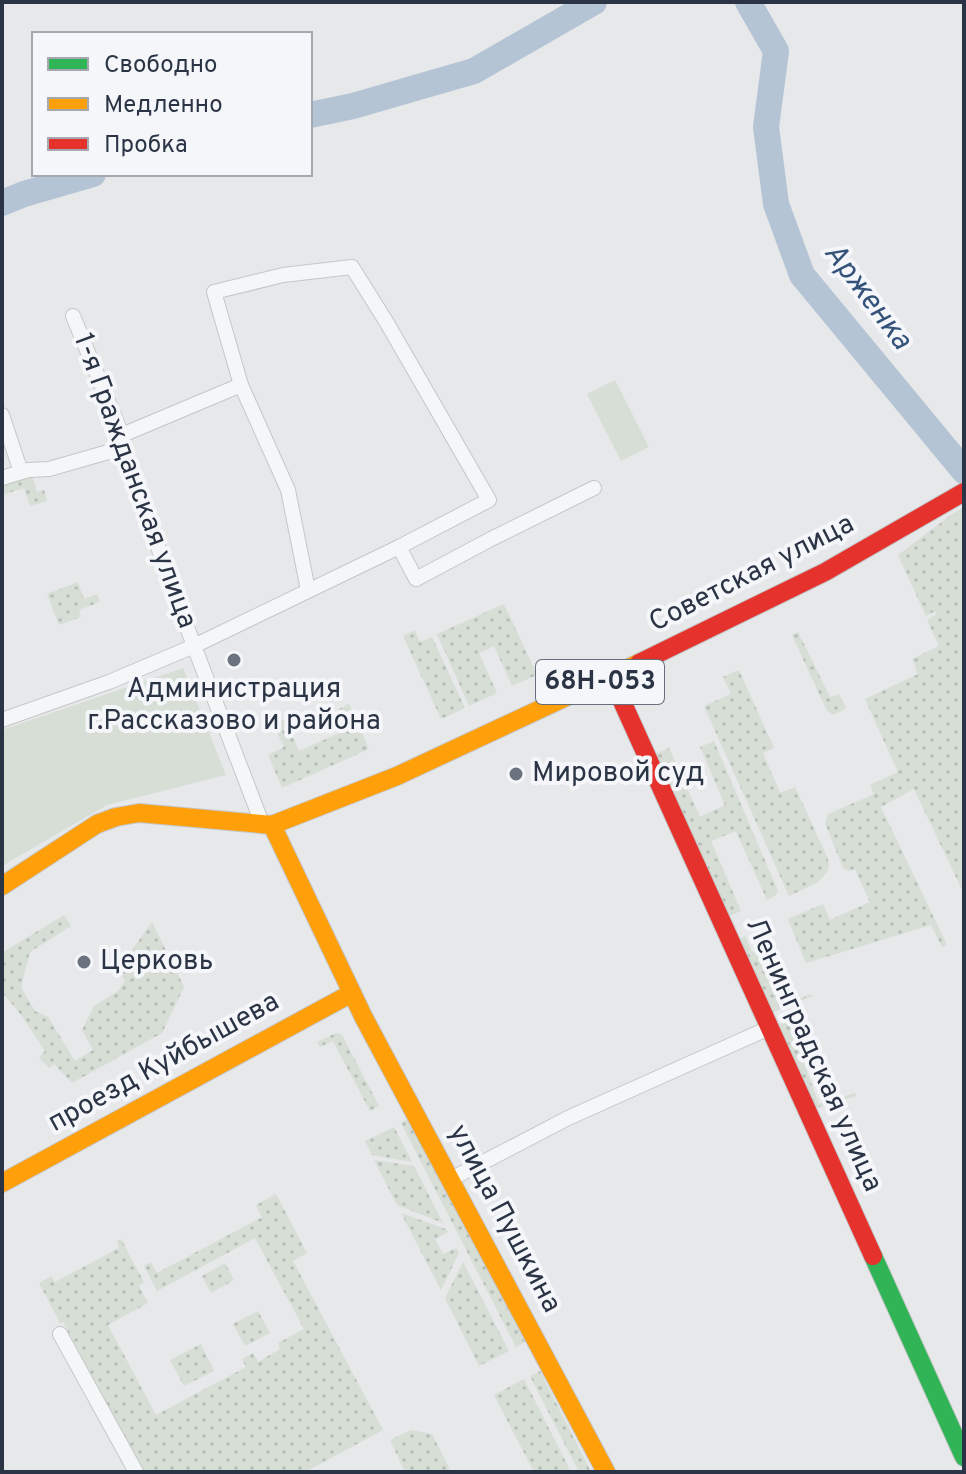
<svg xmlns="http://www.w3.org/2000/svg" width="966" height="1474" font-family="Overpass,sans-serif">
<defs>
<pattern id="grass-dots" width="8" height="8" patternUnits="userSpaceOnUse" patternTransform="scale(2)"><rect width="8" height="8" fill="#d6ded6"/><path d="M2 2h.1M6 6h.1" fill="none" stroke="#b8bfb9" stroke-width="1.8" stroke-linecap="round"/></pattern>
</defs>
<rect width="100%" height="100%" fill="#e6e8ea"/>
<g fill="url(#grass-dots)">
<path d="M32,476L37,492L44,490L47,501L30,506L24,488L2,495V482Z"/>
<path d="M964,507V894L914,789L881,807L947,945L942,947L931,925L806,963L788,919L823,904L830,920L870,902L855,869L848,871L843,868L825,823L828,814L874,794L870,785L898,772L865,699L918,674L912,659L939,646L927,620L937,614L935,611L926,616L898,555L951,515Z"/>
<path d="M78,582L84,599L97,594L100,602L79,610L81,617L59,625L47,594Z"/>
<path d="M504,604L537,675L512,686L494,646L479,653L497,693L469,706L437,634Z"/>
<path d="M415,630L420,642L432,637L465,708L441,719L403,636Z"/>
<path d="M798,632L830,697L839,694L846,707L842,711L833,715L827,711L792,635Z"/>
<path d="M739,670L774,748L763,753L780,793L795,787L828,859L829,866L827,872L818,882L789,896L704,706L731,694L723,677Z"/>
<path d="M349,704L369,749L282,788L268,755L284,747L274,726L277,718L289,722L288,727L299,751L348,729L339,709Z"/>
<path d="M714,741L778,891L775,896L767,900L736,831L711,841L741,911L725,918L652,755L669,748L700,817L725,805L700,747Z"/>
<path d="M64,915L71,926L30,952L21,987L35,1011L48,1017L75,1061L93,1050L82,1030L94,1006L118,991L125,981L118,970L152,922L184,987L162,1033L72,1083L54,1064L49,1068L39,1058L45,1051L21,1015L2,992V953Z"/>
<path d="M745,936L752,952L759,949L784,1005L811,994L812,996L771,1013L739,940Z"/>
<path d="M788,1019L819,1104L855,1093L856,1096L817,1108L809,1106L777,1033L779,1025Z"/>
<path d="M336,1033L342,1035L379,1106L370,1111L333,1041L320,1047L317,1042Z"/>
<path d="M410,1118L525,1342L516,1347L401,1123Z"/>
<path d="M394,1127L412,1162L372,1155L365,1141Z"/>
<path d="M374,1160L414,1166L443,1223L397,1205Z"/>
<path d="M276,1194L307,1253L293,1261L383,1430L305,1472H143L63,1322L60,1323L39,1283L51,1276L55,1282L119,1248L117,1241L121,1239L144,1282L139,1286L148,1303L108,1325L156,1415L246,1367L242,1359L253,1353L258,1362L280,1349L278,1343L304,1329L255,1238L157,1291L144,1266L151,1262L157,1273L262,1217L256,1205Z"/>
<path d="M401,1213L446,1229L448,1232L435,1239L443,1254L456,1248L459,1253L441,1290Z"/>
<path d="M463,1262L509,1351L479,1366L445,1298Z"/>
<path d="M225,1263L234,1280L211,1293L202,1276Z"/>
<path d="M258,1311L270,1333L245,1346L233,1324Z"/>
<path d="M201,1344L214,1371L184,1386L170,1360Z"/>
<path d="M540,1371L591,1472H579L530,1376Z"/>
<path d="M524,1379L571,1472H534L494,1395Z"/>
<path d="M411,1430L432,1434L451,1472H405L390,1440Z"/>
</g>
<g fill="#d6ded6">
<path d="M615,380L649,447L621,461L587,394Z"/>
<path d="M183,668L226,775L107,805L2,866V730Z"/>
</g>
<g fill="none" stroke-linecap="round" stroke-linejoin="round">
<g stroke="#b4c4d5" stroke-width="26">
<path d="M748,2L776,51L766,127L776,204L802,275L964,471"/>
<path d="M310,115L353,106L474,71L594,2"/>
<path d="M2,203L24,194L93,174"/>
</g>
<g stroke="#c4c6c8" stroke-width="16">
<g id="street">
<path d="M73,316L122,435V448L194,646L262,823"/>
<path d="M2,415L21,472"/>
<path d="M122,435L241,385"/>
<path d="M2,478L28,470L49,469L122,448"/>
<path d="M308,590L288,490L241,385L214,292L283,275L352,267L387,323L489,500L399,547"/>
<path d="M2,720L109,682L194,646L399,547L416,579L491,539L594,488"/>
<path d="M451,1179L568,1118L769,1028"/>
<path d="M60,1334L136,1472"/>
</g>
</g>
<g stroke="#c4c6c8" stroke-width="20">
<path id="fast" d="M873,1256L964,1457"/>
</g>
<g stroke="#c4c6c8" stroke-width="20">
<g id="slow">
<path d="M272,825L364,1018L606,1472"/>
<path d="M2,886L97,824L116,817L139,813L272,825L397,776L639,663"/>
<path d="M2,1183L352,993"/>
</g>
</g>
<g stroke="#c4c6c8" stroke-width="20">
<g id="jam">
<path d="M639,663L825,572L964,492"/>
<path d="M611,677L873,1256"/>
</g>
</g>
<use href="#street" stroke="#f5f6f7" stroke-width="14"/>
<use href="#fast" stroke="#30b455" stroke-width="18"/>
<use href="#slow" stroke="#ff9f0a" stroke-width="18"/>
<use href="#jam" stroke="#e5322d" stroke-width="18"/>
</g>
<g fill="#6c737f" stroke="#f4f6f9" stroke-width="3">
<circle cx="234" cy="660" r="8"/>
<circle cx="516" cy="774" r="8"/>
<circle cx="84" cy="962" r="8"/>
</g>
<g text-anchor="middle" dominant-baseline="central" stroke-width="8" stroke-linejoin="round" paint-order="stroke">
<rect fill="#f4f6f9" stroke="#676e7b" stroke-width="2" x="536" y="660" width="128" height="44" rx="6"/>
<g font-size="26" font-weight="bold" fill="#2b3445">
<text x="600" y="682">68Н-053</text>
</g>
<g font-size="28" fill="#2b3445" stroke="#f4f6f9">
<text transform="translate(134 481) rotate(70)">1-я Гражданская улица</text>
<text transform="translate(752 574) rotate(-27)">Советская улица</text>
<text transform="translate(813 1055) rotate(66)">Ленинградская улица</text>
<text transform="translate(164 1063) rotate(-29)">проезд Куйбышева</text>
<text transform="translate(504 1219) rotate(62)">улица Пушкина</text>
</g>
<g font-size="28" fill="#2b3445" stroke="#f4f6f9" text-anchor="start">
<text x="234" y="690" text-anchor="middle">Администрация<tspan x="234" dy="32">г.Рассказово и района</tspan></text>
<text x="532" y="774">Мировой суд</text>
<text x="100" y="962">Церковь</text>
</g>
<g font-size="30" font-style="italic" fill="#34527a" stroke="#f4f6f9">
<text transform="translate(867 297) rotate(53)">Арженка</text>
</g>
</g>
<rect width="966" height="1474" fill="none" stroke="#2b3445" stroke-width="8"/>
<rect x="32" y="32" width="280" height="144" fill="#f4f6f9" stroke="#a4a8b1" stroke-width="2"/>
<rect x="48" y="58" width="40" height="12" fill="#30b455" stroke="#a4a8b1" stroke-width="2"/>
<text x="104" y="72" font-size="24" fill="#2b3445">Свободно</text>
<rect x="48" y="98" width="40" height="12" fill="#ff9f0a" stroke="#a4a8b1" stroke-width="2"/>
<text x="104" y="112" font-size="24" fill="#2b3445">Медленно</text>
<rect x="48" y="138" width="40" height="12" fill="#e5322d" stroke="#a4a8b1" stroke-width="2"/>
<text x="104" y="152" font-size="24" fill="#2b3445">Пробка</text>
</svg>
